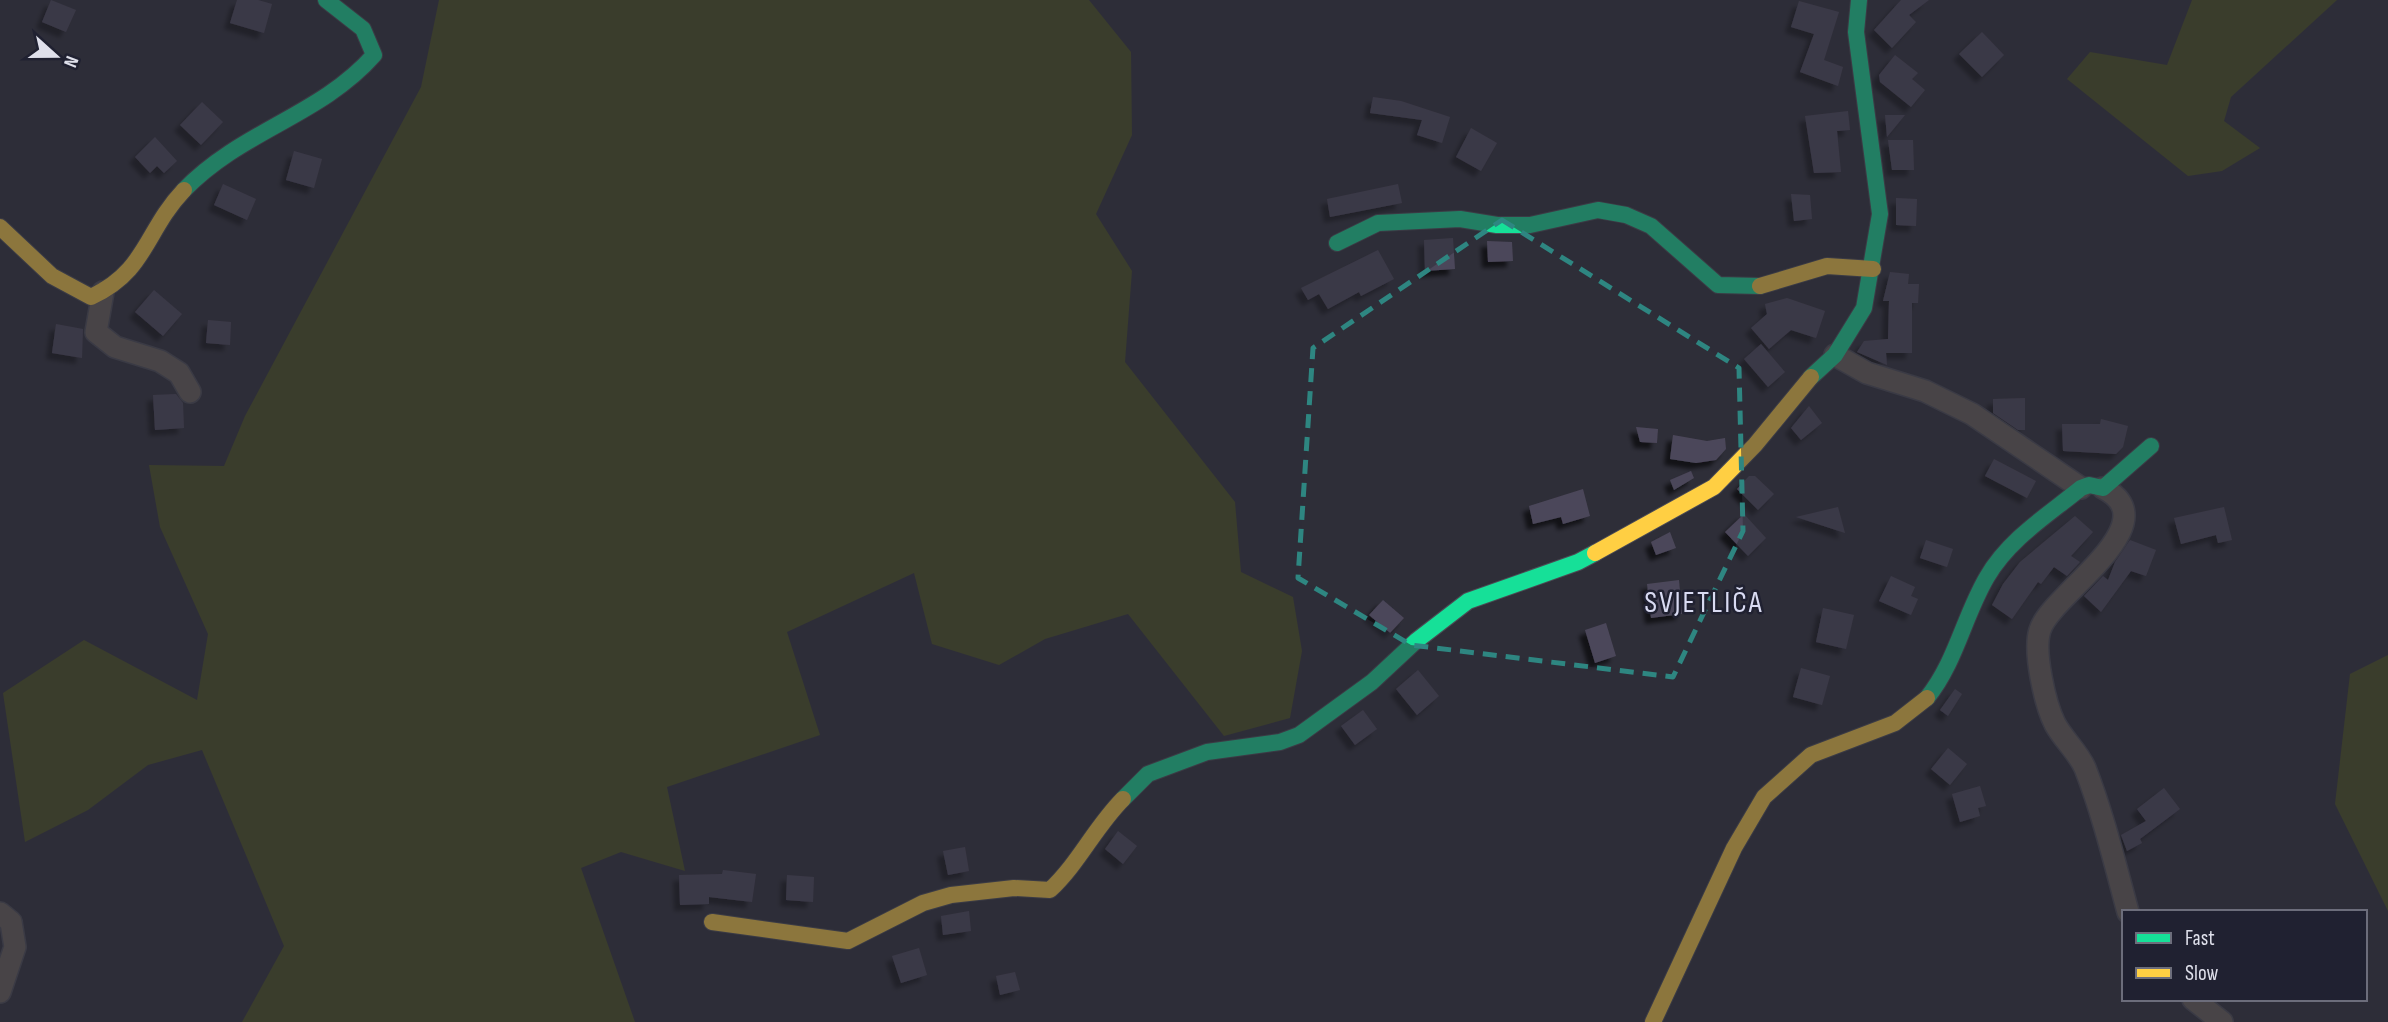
<svg xmlns="http://www.w3.org/2000/svg" width="2388" height="1022" font-family="'Sofia Sans Condensed',sans-serif">
<defs>
<filter id="shadow"><feDropShadow dx="-6" dy="6" stdDeviation="2" flood-color="#0009"/></filter>
</defs>
<rect width="100%" height="100%" fill="#2e2e38"/>
<g fill="#4a501e">
<path d="M439,0H1089L1131,52L1132,135L1096,214L1132,271L1125,362L1235,502L1241,572L1293,597L1302,651L1290,718L1224,736L1128,614L1045,639L999,665L932,644L914,573L787,632L820,735L667,787L685,871L621,852L581,868L635,1022H242L284,946L202,750L148,765L88,810L25,842L3,693L84,640L197,700L208,634L160,527L149,465L224,466L245,416L421,87Z"/>
<path d="M2192,0H2337L2231,97L2224,121L2260,148L2222,171L2188,176L2067,79L2090,52L2167,65Z"/>
<path d="M2388,655V911L2335,804L2350,674Z"/>
</g>
<g fill="#4c475a" filter="url(#shadow)">
<path d="M51,0L76,10L66,32L42,22Z"/>
<path d="M237,0H258L272,4L264,33L230,23Z"/>
<path d="M1901,0H1929L1909,15L1916,22L1892,48L1874,30Z"/>
<path d="M1799,1L1839,12L1824,60L1843,67L1838,86L1800,72L1814,34L1791,27Z"/>
<path d="M1982,32L2004,55L1982,77L1959,54Z"/>
<path d="M1895,55L1918,73L1912,79L1925,90L1911,107L1880,82L1879,75Z"/>
<path d="M1373,97L1401,101L1450,117L1442,143L1417,135L1422,120L1370,113Z"/>
<path d="M202,102L223,122L201,145L180,125Z"/>
<path d="M1848,111L1850,130L1837,131L1841,172L1814,173L1805,116Z"/>
<path d="M1885,115H1905L1887,137Z"/>
<path d="M1471,128L1497,143L1481,171L1456,157Z"/>
<path d="M155,137L177,161L164,173L157,166L150,173L135,157Z"/>
<path d="M1888,140H1913L1914,170H1892Z"/>
<path d="M294,151L322,159L314,188L286,180Z"/>
<path d="M223,184L256,199L247,220L214,205Z"/>
<path d="M1398,184L1402,203L1330,217L1327,199Z"/>
<path d="M1791,194L1810,195L1812,219L1794,221Z"/>
<path d="M1896,198L1917,199L1916,226L1896,225Z"/>
<path d="M1453,238L1455,269L1425,271L1424,240Z"/>
<path d="M1487,241L1512,242L1513,261L1488,262Z"/>
<path d="M1378,250L1394,279L1361,296L1359,292L1328,309L1319,294L1308,300L1301,288Z"/>
<path d="M1890,272L1909,274L1908,284H1919L1918,303H1912V353H1886L1887,365L1857,352L1864,341L1888,339L1889,301H1883Z"/>
<path d="M154,290L182,314L163,336L135,312Z"/>
<path d="M1787,298L1825,311L1816,338L1791,330L1769,349L1751,328L1767,314L1765,304Z"/>
<path d="M208,320L231,322L230,345L206,343Z"/>
<path d="M56,324L83,329L82,358L52,353Z"/>
<path d="M1761,344L1785,372L1768,387L1744,359Z"/>
<path d="M176,394L183,403L184,428L155,430L153,395Z"/>
<path d="M2025,398V430H2018L1993,413V399Z"/>
<path d="M1809,406L1822,423L1801,440L1791,428Z"/>
<path d="M2101,419L2128,426L2123,447L2116,454L2063,451L2062,424H2100Z"/>
<path d="M1636,427L1658,429L1657,443L1640,442Z"/>
<path d="M1673,435L1707,441L1725,438L1726,449L1716,460L1696,463L1670,459Z"/>
<path d="M1994,459L2036,481L2027,498L1985,476Z"/>
<path d="M1691,471L1694,478L1674,490L1670,480Z"/>
<path d="M1749,476H1755L1774,494L1758,510L1737,489Z"/>
<path d="M1583,489L1590,516L1563,524L1561,517L1533,524L1529,506Z"/>
<path d="M1838,507L1845,533L1796,517Z"/>
<path d="M2224,507L2232,540L2218,543L2216,535L2181,544L2174,518Z"/>
<path d="M1744,514L1766,538L1748,556L1725,532Z"/>
<path d="M2075,516L2093,532L2071,556L2080,562L2067,576L2054,567L2041,584L2038,582L2012,619L1992,605L2003,584L2020,562Z"/>
<path d="M1670,532L1676,548L1656,555L1651,542Z"/>
<path d="M1926,540L1953,549L1947,567L1920,558Z"/>
<path d="M2130,540L2156,550L2146,576L2131,571L2101,612L2084,596L2103,576L2108,580L2115,562Z"/>
<path d="M1891,576L1915,587L1911,596L1918,599L1911,615L1879,601Z"/>
<path d="M1679,580L1682,614L1651,618L1647,584Z"/>
<path d="M1383,600L1404,618L1390,633L1369,615Z"/>
<path d="M1823,608L1854,615L1846,649L1816,642Z"/>
<path d="M1606,623L1616,656L1595,663L1585,630Z"/>
<path d="M1801,668L1830,676L1822,705L1793,697Z"/>
<path d="M1418,670L1439,696L1417,715L1396,689Z"/>
<path d="M1955,689L1962,694L1948,716L1940,710Z"/>
<path d="M1363,710L1377,729L1355,745L1341,726Z"/>
<path d="M1948,748L1967,764L1950,785L1931,769Z"/>
<path d="M1980,786L1986,806L1978,808L1980,816L1960,822L1952,794Z"/>
<path d="M2164,788L2180,809L2140,839L2142,843L2127,851L2121,835L2146,821L2137,809Z"/>
<path d="M1118,831L1137,846L1123,864L1105,849Z"/>
<path d="M965,847L969,871L948,875L943,851Z"/>
<path d="M723,870L756,874L752,902L709,897V904L680,905L679,875L722,874Z"/>
<path d="M787,875L814,877L813,902L786,900Z"/>
<path d="M969,911L971,931L943,935L941,916Z"/>
<path d="M919,948L927,975L901,983L892,956Z"/>
<path d="M1015,972L1020,990L1000,995L996,976Z"/>
</g>
<g fill="none" stroke-linecap="round" stroke-linejoin="round">
<g stroke="#4b4b54" stroke-width="24">
<g id="street">
<path d="M103,292L96,332L115,347L160,361L179,373L190,392"/>
<path d="M1835,355L1867,373L1925,391L1972,414L2081,488"/>
<path d="M2103,488C2172,523 2050,595 2040,630C2033,651 2045,704 2055,724C2063,739 2078,752 2085,768C2103,814 2115,864 2128,912"/>
<path d="M0,913L11,922L15,947L0,992"/>
<path d="M2193,999L2222,1022"/>
</g>
</g>
<g stroke="#4b4b54" stroke-width="18">
<g id="fast">
<path d="M184,190C242,130 320,116 374,55L363,29L326,0"/>
<path d="M1337,243L1378,223L1460,219L1497,225H1530L1598,210L1626,215L1651,226L1718,285L1760,286"/>
<path d="M1811,377L1835,355L1864,308L1880,214L1856,32L1859,0"/>
<path d="M1927,698C1956,662 1964,616 1987,577C2009,539 2048,515 2081,488L2089,485L2103,488L2151,446"/>
<path d="M1123,799L1148,774L1207,752L1280,742L1299,735L1372,682L1416,641L1468,601L1578,562L1595,553"/>
</g>
</g>
<g stroke="#4b4b54" stroke-width="18">
<g id="slow">
<path d="M0,227L52,276L91,297C147,271 145,231 184,190"/>
<path d="M1760,286L1827,266L1873,269"/>
<path d="M1595,553L1714,487L1755,445L1811,377"/>
<path d="M712,922L848,941L923,903L951,895L1014,888L1050,890C1079,863 1095,827 1123,799"/>
<path d="M1653,1022L1734,848L1764,797L1811,755L1895,723L1927,698"/>
</g>
</g>
<use href="#street" stroke="#696159" stroke-width="21"/>
<use href="#fast" stroke="#16e098" stroke-width="16"/>
<use href="#slow" stroke="#ffcf43" stroke-width="16"/>
</g>
<path d="M0 0H2388V1022H0ZM1502,220L1739,368L1743,531L1673,677L1411,645L1298,578L1313,348Z" fill="#2e2e38" fill-opacity=".55" fill-rule="evenodd"/>
<path fill="none" stroke="#2e8681" stroke-width="5" stroke-dasharray="14 9" stroke-linejoin="round" d="M1502,220L1739,368L1743,531L1673,677L1411,645L1298,578L1313,348Z"/>
<g text-anchor="middle" dominant-baseline="central" stroke-width="5" stroke-linejoin="round" paint-order="stroke">
<g font-size="30" letter-spacing="2" fill="#d9dbf2" stroke="#202131">
<text x="1704" y="603">SVJETLIČA</text>
</g>
</g>
<rect x="2122" y="910" width="245" height="91" fill="#202131" stroke="#6c6d7b" stroke-width="2"/>
<rect x="2136" y="933" width="35" height="10" fill="#16e098" stroke="#6c6d7b" stroke-width="2"/>
<text x="2185" y="945" font-size="21" fill="#dfe0eb">Fast</text>
<rect x="2136" y="968" width="35" height="10" fill="#ffcf43" stroke="#6c6d7b" stroke-width="2"/>
<text x="2185" y="980" font-size="21" fill="#dfe0eb">Slow</text>
<g transform="translate(56 56) rotate(111)" stroke="#202131" stroke-width="5" paint-order="stroke">
<path d="M0-5L12 26L0 18L-12 26Z" fill="#dfe0eb"/>
<text y="-10" font-size="19" font-weight="bold" text-anchor="middle" fill="#dfe0eb">N</text>
</g>
</svg>
